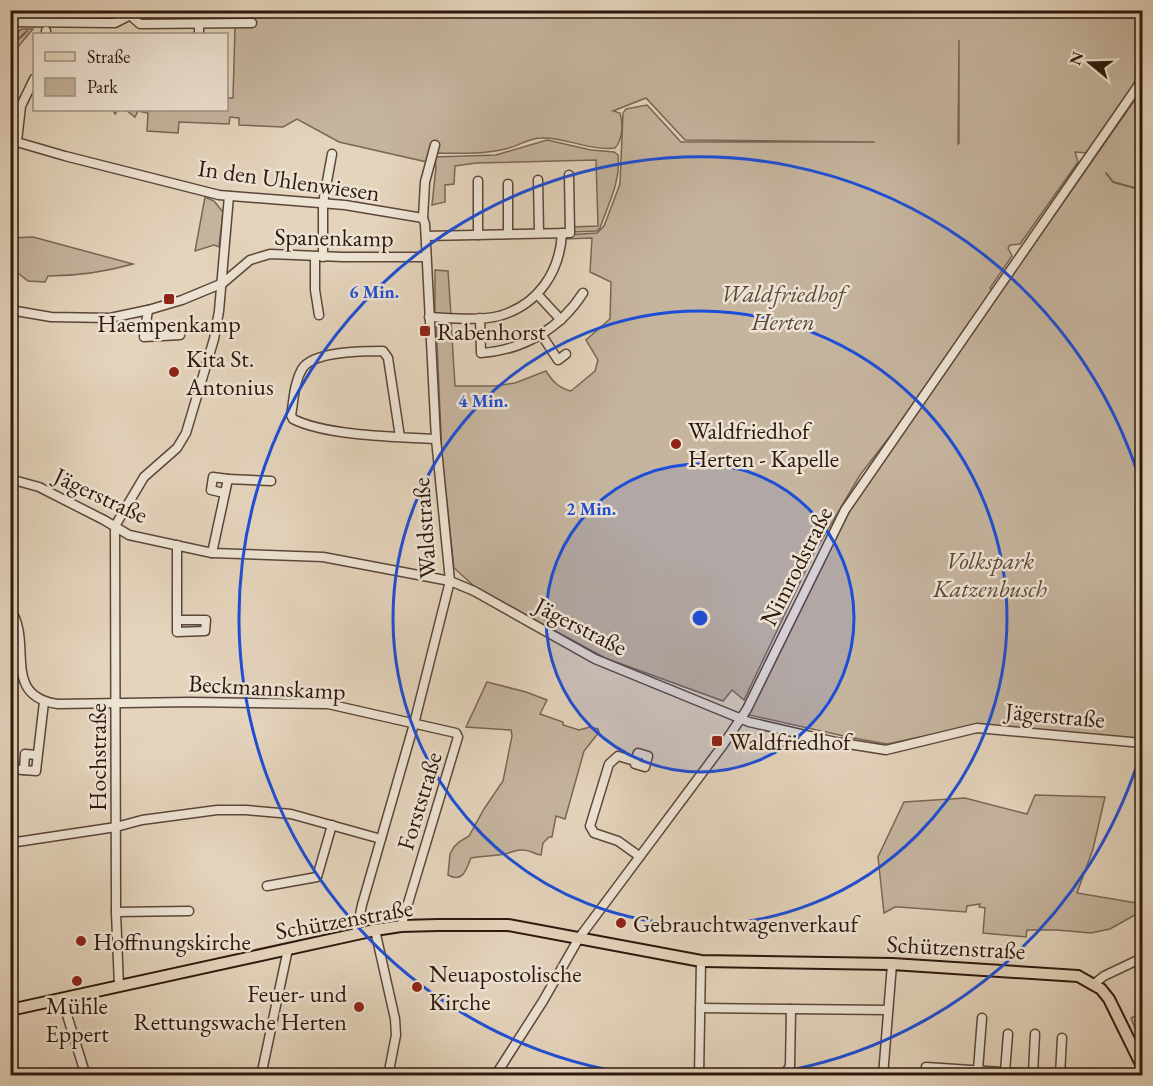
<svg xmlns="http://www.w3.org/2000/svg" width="1153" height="1086" font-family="'EB Garamond',serif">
<rect width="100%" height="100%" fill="#e4d4bc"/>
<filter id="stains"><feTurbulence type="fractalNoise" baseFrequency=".00333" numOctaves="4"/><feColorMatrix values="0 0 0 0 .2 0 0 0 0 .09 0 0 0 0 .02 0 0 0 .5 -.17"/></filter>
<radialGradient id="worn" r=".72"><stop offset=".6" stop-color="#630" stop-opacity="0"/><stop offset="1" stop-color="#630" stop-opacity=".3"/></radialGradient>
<g fill="#c5b49e" stroke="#796656" stroke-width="1.5" fill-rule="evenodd">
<path d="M28,11H54L44,19L31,18Z"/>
<path d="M214,11H1142V67L1140,75L1133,89L1090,153L1075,152L1078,162L1020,244L1010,245L1008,248L1012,256L990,288L994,291L915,404L860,475L814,553L744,700L732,690L723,701L605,658L475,587L454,568L442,457L436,321L451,320L455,386H494L515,383L546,371C553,382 559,388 571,391L595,371L598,360L586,340L610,319L611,282L590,272L592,238L564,239L567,235L597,233L604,226L620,184L623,113L626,109L647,105L681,142H875L685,140L646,98L613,111L620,113C623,123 623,140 615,148C589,151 566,137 541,138C528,138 517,147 505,149C481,155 455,153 430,153L427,162L339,142L297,119L283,127L239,125V118L230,117L229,124L179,122L178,133L147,131L148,113L138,111L135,117L127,111L118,110L115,114L113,110H226L227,98H233L235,27L233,19H216ZM959,40V143L958,144V143Z"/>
<path d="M21,29H33L11,55V40Z"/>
<path d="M1141,91L1142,743L978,725L887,744L848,737L745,714L827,544L877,469Z"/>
<path d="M547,140L591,150L614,152L618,155C621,182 608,204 600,228L597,231L571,232V227L598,226L596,160L476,163L455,166L454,184L445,185V202L432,205L436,167L435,157L496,155Z"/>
<path d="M205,197L214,201L223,212L219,247L214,245L195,251Z"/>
<path d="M33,237L133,264C105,272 78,276 48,276L45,282L28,281L19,274L11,273V238Z"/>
<path d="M435,270L448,271L451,315L435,314Z"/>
<path d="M487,682L526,692L547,700L540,714L563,722V725L579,730L590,727L598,729L599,732L584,751L565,819L556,816L552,837H549L543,843L541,855C534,854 530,850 523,850C516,849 511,853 505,854C494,856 482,856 471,858C466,870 463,883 448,875L450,854L454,847L459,842L469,836L484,809L503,781L512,736L511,730L466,727Z"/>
<path d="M1035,795L1105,797L1093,849L1077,893L1142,904V911L1110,929L1091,933L1057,930H1027L1026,937L983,933L985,908L979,907L980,904L967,906L966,912L899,907H895L884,913L878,857L904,802L965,798L1027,814Z"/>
<path d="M1142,1013V1046L1131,1018Z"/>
</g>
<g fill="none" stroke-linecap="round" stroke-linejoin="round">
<g stroke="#766252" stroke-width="2">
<path d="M36,19L44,10"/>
<path d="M10,47L27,31"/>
<path d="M1106,173L1113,182L1142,190"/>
</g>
<g stroke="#5b4639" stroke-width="11">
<g id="minor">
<path d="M116,15V10"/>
<path d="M131,16L140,24L252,23"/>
<path d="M10,22L115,23L140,10"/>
<path d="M199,24V34"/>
<path d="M46,34V31"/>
<path d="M10,140L65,156L219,195L345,205L423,218"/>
<path d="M17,141L21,106L34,79"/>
<path d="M538,180L539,233"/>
<path d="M478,181V235"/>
<path d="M508,184V234"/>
<path d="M426,236L570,233L569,175"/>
<path d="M315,257V290L319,315"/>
<path d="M323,257V203L332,154"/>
<path d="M537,294L561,320"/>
<path d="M10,310L51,317L110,318L148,310L182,300L223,283L250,260L270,254L343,257H426"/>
<path d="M148,310L144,337L180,335"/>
<path d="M429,317C451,318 477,321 499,316C538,305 560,272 562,233"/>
<path d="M480,318L481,353C523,350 560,329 583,293"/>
<path d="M541,334L558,360L566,354"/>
<path d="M400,437L388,358L383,351C364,351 313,351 302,369C294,383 294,399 291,415L293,419C326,436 399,437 436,439"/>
<path d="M10,479L39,487L104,520L129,535L212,553L323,557L450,581L474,591L595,659L749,722L836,742L886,750L977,728L1142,743"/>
<path d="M224,493L211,490L213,477L228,479"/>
<path d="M212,553L228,479L271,481"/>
<path d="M10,609C34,642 0,696 58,704L190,702L328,704L456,733L458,737L403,920"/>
<path d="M177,620H206L205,631L177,632V545"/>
<path d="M635,761L638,753L648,756L645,767L635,764V761L618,756L609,764L590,826L594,833L618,841L639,856"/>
<path d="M10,769L36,771L44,702"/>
<path d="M24,770L25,754L37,755"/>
<path d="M10,843L116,827L142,820L217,810H246L291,814L381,839"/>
<path d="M267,886L317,877L332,825"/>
<path d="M116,912L189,911"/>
<path d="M375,930L395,1019L396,1035L388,1076"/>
<path d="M356,934L362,905L414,724L450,581L436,439L425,224L423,218L425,182L435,145"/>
<path d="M1094,984L1104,976L1142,958"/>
<path d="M119,987L116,912L115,526L144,477L177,448L186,433L214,339L219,311L229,196"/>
<path d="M62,999L86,1076"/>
<path d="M700,1008L791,1009L790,1066L785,1074"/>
<path d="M791,1009L888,1010"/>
<path d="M978,1070L982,1018"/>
<path d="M1005,1072L1008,1034"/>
<path d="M1016,1073L1060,1075L1062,1038"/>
<path d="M1033,1073L1035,1034"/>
<path d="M261,1076L288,949"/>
<path d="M495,1076L543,1001L579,938L723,745L747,709L845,510L1142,80"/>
<path d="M699,1076L701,961"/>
<path d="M883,1076L892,964"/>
<path d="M925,1076L926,1067L1016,1073V1076"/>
</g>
</g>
<g stroke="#2d170d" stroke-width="14">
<path id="major" d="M10,1010L375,930L401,926L438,925H508L701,961L892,964L1078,976L1101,989L1109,999L1142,1066"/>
</g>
<use href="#minor" stroke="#ede3d3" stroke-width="8"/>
<use href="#major" stroke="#e4d4bc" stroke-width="10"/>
</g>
<circle cx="700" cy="618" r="154" fill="#1d4ed8" fill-opacity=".12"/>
<g fill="none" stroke="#1d4ed8" stroke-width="3">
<circle cx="700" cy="618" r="154"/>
<circle cx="700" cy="618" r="307"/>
<path d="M1142 749A461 461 0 0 1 760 1075M640 1075A461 461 0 1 1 1142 487"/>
</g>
<g fill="#8f2418" stroke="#ede3d3" stroke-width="2">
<rect x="163" y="293" width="12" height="12" rx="3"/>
<rect x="419" y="325" width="12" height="12" rx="3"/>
<circle cx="174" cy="372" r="6"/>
<circle cx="676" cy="444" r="6"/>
<rect x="711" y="735" width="12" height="12" rx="3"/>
<circle cx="621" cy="923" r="6"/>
<circle cx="81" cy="941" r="6"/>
<circle cx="77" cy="981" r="6"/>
<circle cx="417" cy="987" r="6"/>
<circle cx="359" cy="1007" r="6"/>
</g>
<g text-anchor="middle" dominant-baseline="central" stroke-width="5" stroke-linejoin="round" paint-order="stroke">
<g font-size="24" fill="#2d170d" stroke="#ede3d3">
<text transform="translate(289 180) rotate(8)">In den Uhlenwiesen</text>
<text transform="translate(334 237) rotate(1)">Spanenkamp</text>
<text transform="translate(101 495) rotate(25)">Jägerstraße</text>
<text transform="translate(424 528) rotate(-94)">Waldstraße</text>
<text transform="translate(796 566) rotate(-63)">Nimrodstraße</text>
<text transform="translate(581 626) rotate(27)">Jägerstraße</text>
<text transform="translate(267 687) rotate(3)">Beckmannskamp</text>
<text transform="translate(1055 715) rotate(5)">Jägerstraße</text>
<text transform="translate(97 757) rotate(-90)">Hochstraße</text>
<text transform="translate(419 801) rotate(-73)">Forststraße</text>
<text transform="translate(344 919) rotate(-10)">Schützenstraße</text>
<text transform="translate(956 947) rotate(3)">Schützenstraße</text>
</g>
<g font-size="24" font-style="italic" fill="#5b4638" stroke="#ede3d3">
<text x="783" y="293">Waldfriedhof<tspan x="783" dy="28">Herten</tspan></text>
<text x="990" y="560">Volkspark<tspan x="990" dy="28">Katzenbusch</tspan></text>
</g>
<g font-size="24" fill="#2d170d" stroke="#ede3d3" text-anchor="start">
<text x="169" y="323" text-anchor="middle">Haempenkamp</text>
<text x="437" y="331">Rabenhorst</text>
<text x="186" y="358">Kita St.<tspan x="186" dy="28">Antonius</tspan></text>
<text x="688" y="430">Waldfriedhof<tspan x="688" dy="28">Herten - Kapelle</tspan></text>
<text x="729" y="741">Waldfriedhof</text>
<text x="633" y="923">Gebrauchtwagenverkauf</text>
<text x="93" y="941">Hoffnungskirche</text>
<text x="429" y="973">Neuapostolische<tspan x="429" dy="28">Kirche</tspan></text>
<text x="347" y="993" text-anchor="end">Feuer- und<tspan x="347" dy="28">Rettungswache Herten</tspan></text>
<text x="77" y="1005" text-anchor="middle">Mühle<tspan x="77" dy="28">Eppert</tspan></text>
</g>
</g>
<circle cx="700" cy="618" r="9" fill="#1d4ed8" stroke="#ede3d3" stroke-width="3"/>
<g font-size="18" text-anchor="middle" font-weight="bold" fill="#1d4ed8" stroke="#ede3d3" stroke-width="5" stroke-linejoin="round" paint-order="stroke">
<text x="374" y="298">6 Min.</text>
<text x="483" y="407">4 Min.</text>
<text x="591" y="515">2 Min.</text>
</g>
<rect width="1153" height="1086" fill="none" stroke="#e4d4bc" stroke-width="36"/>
<rect x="12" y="12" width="1129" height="1062" fill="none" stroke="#2d170d" stroke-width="3"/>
<rect x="18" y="18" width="1117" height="1050" fill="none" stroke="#2d170d" stroke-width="1.5"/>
<rect x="33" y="33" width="195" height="78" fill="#ede3d3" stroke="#a09184" stroke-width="1.5"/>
<rect x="45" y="52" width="30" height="9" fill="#e4d4bc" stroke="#a09184" stroke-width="1.5"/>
<text x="87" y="63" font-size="18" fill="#2d170d">Straße</text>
<rect x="45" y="78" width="30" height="18" fill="#c5b49e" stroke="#a09184" stroke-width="1.5"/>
<text x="87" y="93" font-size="18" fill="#2d170d">Park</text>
<g transform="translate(1090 63) rotate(289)" stroke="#ede3d3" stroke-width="4.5" paint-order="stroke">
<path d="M0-4.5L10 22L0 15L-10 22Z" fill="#2d170d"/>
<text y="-9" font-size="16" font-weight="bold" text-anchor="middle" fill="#2d170d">N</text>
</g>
<rect width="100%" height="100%" filter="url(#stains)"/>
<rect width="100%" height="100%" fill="url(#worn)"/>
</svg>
